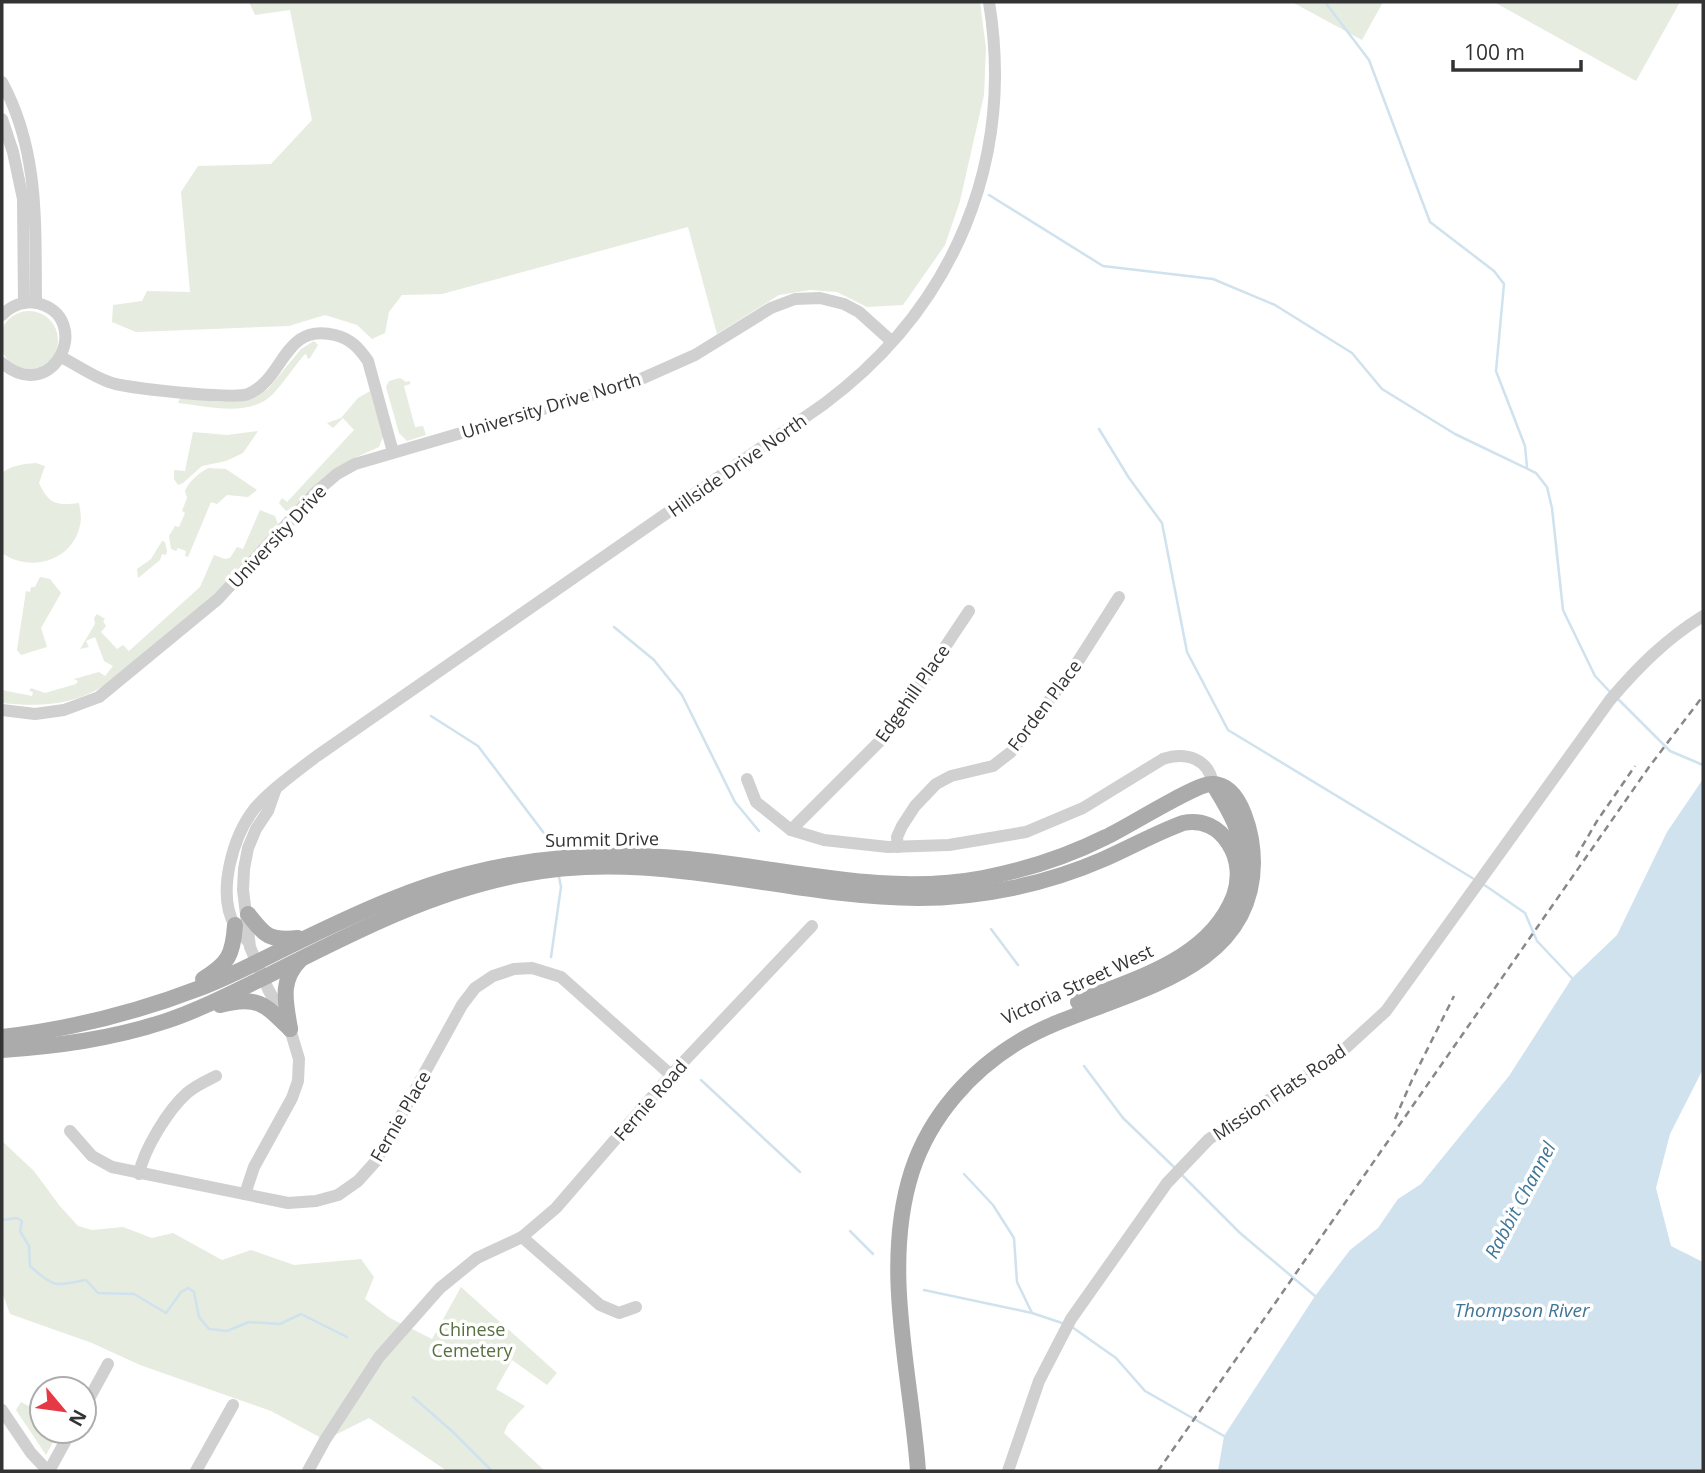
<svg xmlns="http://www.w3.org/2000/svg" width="1705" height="1473" font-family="'Open Sans',sans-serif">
<rect width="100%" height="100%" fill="#fff"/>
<g fill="#e6ecdf">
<path d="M249,2H980L986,48L984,95L960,201L945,245L903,305L867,307L837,292L810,290L779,295L717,334L688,227L442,294L402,295L389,312L385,333L372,339L357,325L325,315L289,326L136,332L112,322L113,305L142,301L147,291L190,292L181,192L198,166L271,164L312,120L290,10L255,15Z"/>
<path d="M1292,2H1383L1362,40Z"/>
<path d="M1494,2H1680L1636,81Z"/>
<circle cx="29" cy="340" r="29"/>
<path d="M314,341L318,345L310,358L308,359L306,354L304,355C293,368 284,382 273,394C249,418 208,406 178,403L180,398L221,402L246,400L268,389L301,349Z"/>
<path d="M400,378L406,382L410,381V384L404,386L415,427L423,426L426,435L407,441L399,433L386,387L389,381Z"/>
<path d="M370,391L383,437L379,447C335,466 325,475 292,509L286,511L279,503L282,498L287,502L354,430L343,418L333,428L327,423L341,418L358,398Z"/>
<path d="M258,431L243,453L226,461L202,466L183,483L178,485L174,479V470L185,471L193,432L227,435Z"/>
<path d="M36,463L45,466L39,483C49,504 56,506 79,503C80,510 82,518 80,525C73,561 30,573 2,553V473C12,465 24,464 36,463Z"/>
<path d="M208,468L226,469L257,490L248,497L227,495L217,504L211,502L188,557L185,556L186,551L178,548L176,551L171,549L169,536L175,526L179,527L185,513L182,511L187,498L185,491C190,480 198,474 208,468Z"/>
<path d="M260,510L275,516L278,524L276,527L219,591L105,685C72,706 40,707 2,703V690L32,696L33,692L29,691L31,688L45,693L76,684L78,681L74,679L99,672L105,676L113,666L104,661L95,637L86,641L89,647L80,649L95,624L94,618L97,614L105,619L103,621L106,626L101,632L117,649L123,645L129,651L200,587L214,555L225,559L230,558L237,547L243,549Z"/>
<path d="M162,541L165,542L167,551L166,555L162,554L160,560L138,578L137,569L151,559Z"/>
<path d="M40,577L50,579L61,593L41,628L47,647L21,655L17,650L26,591L30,592L31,587H35Z"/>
<path d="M2,1141L34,1171L59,1205L78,1226L92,1230L123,1227L152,1238L173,1233L222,1260L251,1250L294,1265L361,1259L374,1277L365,1299L390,1318L432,1339L461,1287L557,1373L547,1385L512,1360L496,1389L525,1406L508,1424L504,1433L545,1471H447L369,1418L325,1440L271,1411L140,1365L92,1343L10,1314L2,1292Z"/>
<path d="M21,1402L42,1413V1431H59L46,1455L16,1410Z"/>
</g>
<path fill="#cfe2ee" d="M1703,779V1069L1670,1134L1656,1188L1671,1246L1703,1262V1471H1218L1224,1436L1315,1296L1350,1250L1378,1228L1398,1199L1421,1184L1509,1076L1572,978L1617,935L1667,832Z"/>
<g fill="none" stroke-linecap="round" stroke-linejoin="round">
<g stroke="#cfe2ee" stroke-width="2.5">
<path d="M1325,2L1369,60L1430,222L1494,271L1504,284L1496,371L1525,446L1527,467"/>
<path d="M989,195L1103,266L1213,279L1275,305L1352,353L1382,389L1455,434L1536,473L1547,487L1552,508L1563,610L1595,676L1611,693"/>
<path d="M1099,429L1129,478L1162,523L1187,652L1228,730L1474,879"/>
<path d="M614,627L654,660L682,695L735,802L759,831"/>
<path d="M1616,697L1670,751L1703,765"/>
<path d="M431,716L478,746L553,845"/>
<path d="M1483,884L1525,913L1537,941L1572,978"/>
<path d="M991,929L1018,965"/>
<path d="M551,957L561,887L559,877"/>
<path d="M1084,1066L1123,1118L1175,1168"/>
<path d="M701,1080L800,1172"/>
<path d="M964,1174L993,1205L1014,1238L1017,1282L1032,1313"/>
<path d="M1182,1175L1240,1233L1315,1296"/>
<path d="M2,1220L17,1218L22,1221L20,1231L29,1246L30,1266C54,1288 55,1286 86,1280L98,1293L134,1294L166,1313L181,1292L188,1288L194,1292L199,1317L209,1329L227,1331L249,1322L280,1324L301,1314L347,1337"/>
<path d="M850,1231L873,1254"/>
<path d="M924,1290L1032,1313L1062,1323"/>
<path d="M1072,1327L1116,1358L1145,1391L1224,1436"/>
<path d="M413,1397L453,1432L492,1471"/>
</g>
<g stroke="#d0d0d0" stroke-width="12">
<path d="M2,82C40,152 35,226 36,303"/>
<path d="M2,119L13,152L23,199L24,303"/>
<path d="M2,315C11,306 24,300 37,303C95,317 54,407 2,363"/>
<path d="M61,357C77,365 92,376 109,382C123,388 235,400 248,394C285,379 283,322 335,335C351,339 359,348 368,361L393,452"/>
<path d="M2,710L35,714L64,710L99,697L218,599L316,492L337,474L355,464L632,383L695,355L771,308L795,299L820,298L844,304L859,312L889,339"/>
<path d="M747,779L756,802L791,830L824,840L888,847L949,845L1026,832L1083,808L1163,759C1186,751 1209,759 1213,784"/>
<path d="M791,830L887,734L969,611"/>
<path d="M898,847L897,837L902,826L915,806L936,784L951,776L993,766L1011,752L1075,666L1119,597"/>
<path d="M249,943C245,937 239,932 235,926C216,893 233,836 255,808C272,789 297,771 317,756L824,404C954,307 1015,162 989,2"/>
<path d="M70,1131L92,1156L112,1167L288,1203L316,1201L338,1195L358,1181L376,1161L462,1005L475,988L493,976L514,969L532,968L561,977L671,1075"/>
<path d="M139,1174C144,1149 168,1110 187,1093C195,1086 206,1081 216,1076"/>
<path d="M245,1194L254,1167L292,1098L298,1081L299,1059L290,1029L268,989L250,947L243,890L244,869L248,848L256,829L268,811L275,791"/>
<path d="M522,1237L600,1305L619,1313L636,1307"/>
<path d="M84,1408L108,1364"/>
<path d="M2,1410L31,1453L48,1471"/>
<path d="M49,1471L71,1431"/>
<path d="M196,1471L233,1405"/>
<path d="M308,1471L325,1440L379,1357L440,1288L477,1258L522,1237L556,1208L671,1075L812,926"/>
<path d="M1008,1471L1039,1381L1071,1319L1167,1183L1209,1139L1339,1054L1386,1011L1610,700C1638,667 1666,639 1703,616"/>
</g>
<g stroke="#ababab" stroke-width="16">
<path d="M1213,784C1227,807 1243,831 1242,859"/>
<path d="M248,914C265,936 269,941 298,938"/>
<path d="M203,979C228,964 233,955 235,925"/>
<path d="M220,1005C257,995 265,1004 290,1029"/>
<path d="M290,1029C286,1003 279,981 300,960"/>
<path d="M2,1037C71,1029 135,1013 200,988C237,974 272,954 308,937C360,912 412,888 468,874C550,853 632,851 715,862C805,873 892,895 983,878C1025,870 1068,856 1106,837C1126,828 1195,784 1211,784C1243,783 1253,839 1253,863C1252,984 1100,993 1020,1041C971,1070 930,1116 912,1171C881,1267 911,1373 918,1471"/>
<path d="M2,1050C57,1046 112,1039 166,1021C202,1009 238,990 273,973C352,933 431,892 519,875C656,847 782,897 918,898C981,898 1047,884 1104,859C1131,847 1156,833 1183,823C1202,819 1219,827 1229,844C1239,859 1240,879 1234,896C1209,960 1135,978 1078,1002"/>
</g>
<g stroke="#888" stroke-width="2.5" stroke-dasharray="7 5" stroke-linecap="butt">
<path d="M1576,857L1597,821L1635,766"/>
<path d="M1395,1119L1412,1080L1454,996"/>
<path d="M1158,1471L1649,767L1703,696"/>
</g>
</g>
<g text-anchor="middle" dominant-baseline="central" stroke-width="7" stroke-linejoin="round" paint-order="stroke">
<g font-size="18" fill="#333" stroke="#fff">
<text transform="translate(551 405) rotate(-17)">University Drive North</text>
<text transform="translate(737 465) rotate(-35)">Hillside Drive North</text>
<text transform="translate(277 536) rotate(-47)">University Drive</text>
<text transform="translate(912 693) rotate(-55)">Edgehill Place</text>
<text transform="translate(1044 705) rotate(-53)">Forden Place</text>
<text transform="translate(602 839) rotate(-1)">Summit Drive</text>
<text transform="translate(1077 984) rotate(-25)">Victoria Street West</text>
<text transform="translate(1279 1092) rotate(-34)">Mission Flats Road</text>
<text transform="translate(650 1100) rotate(-49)">Fernie Road</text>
<text transform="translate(400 1116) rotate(-60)">Fernie Place</text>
</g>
<g font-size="18" fill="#56703f" stroke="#fff">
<text x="472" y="1329">Chinese<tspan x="472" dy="21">Cemetery</tspan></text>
</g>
<g font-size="19" font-style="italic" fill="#3f7597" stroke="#fff">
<text transform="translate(1520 1200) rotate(-62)">Rabbit Channel</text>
<text x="1522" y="1310">Thompson River</text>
</g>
</g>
<rect width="1705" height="1473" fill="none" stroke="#333333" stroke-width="7"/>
<g transform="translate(63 1410) rotate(119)"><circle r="33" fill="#ffffff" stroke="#adadad" stroke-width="2"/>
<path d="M0-5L12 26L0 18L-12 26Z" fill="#e63946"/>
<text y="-10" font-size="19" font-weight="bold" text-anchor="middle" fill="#333333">N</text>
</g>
<path d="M1453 60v10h128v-10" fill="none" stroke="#333333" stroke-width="3.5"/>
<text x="1464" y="60" font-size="21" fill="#333333" stroke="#ffffff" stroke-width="5" paint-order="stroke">100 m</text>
</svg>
